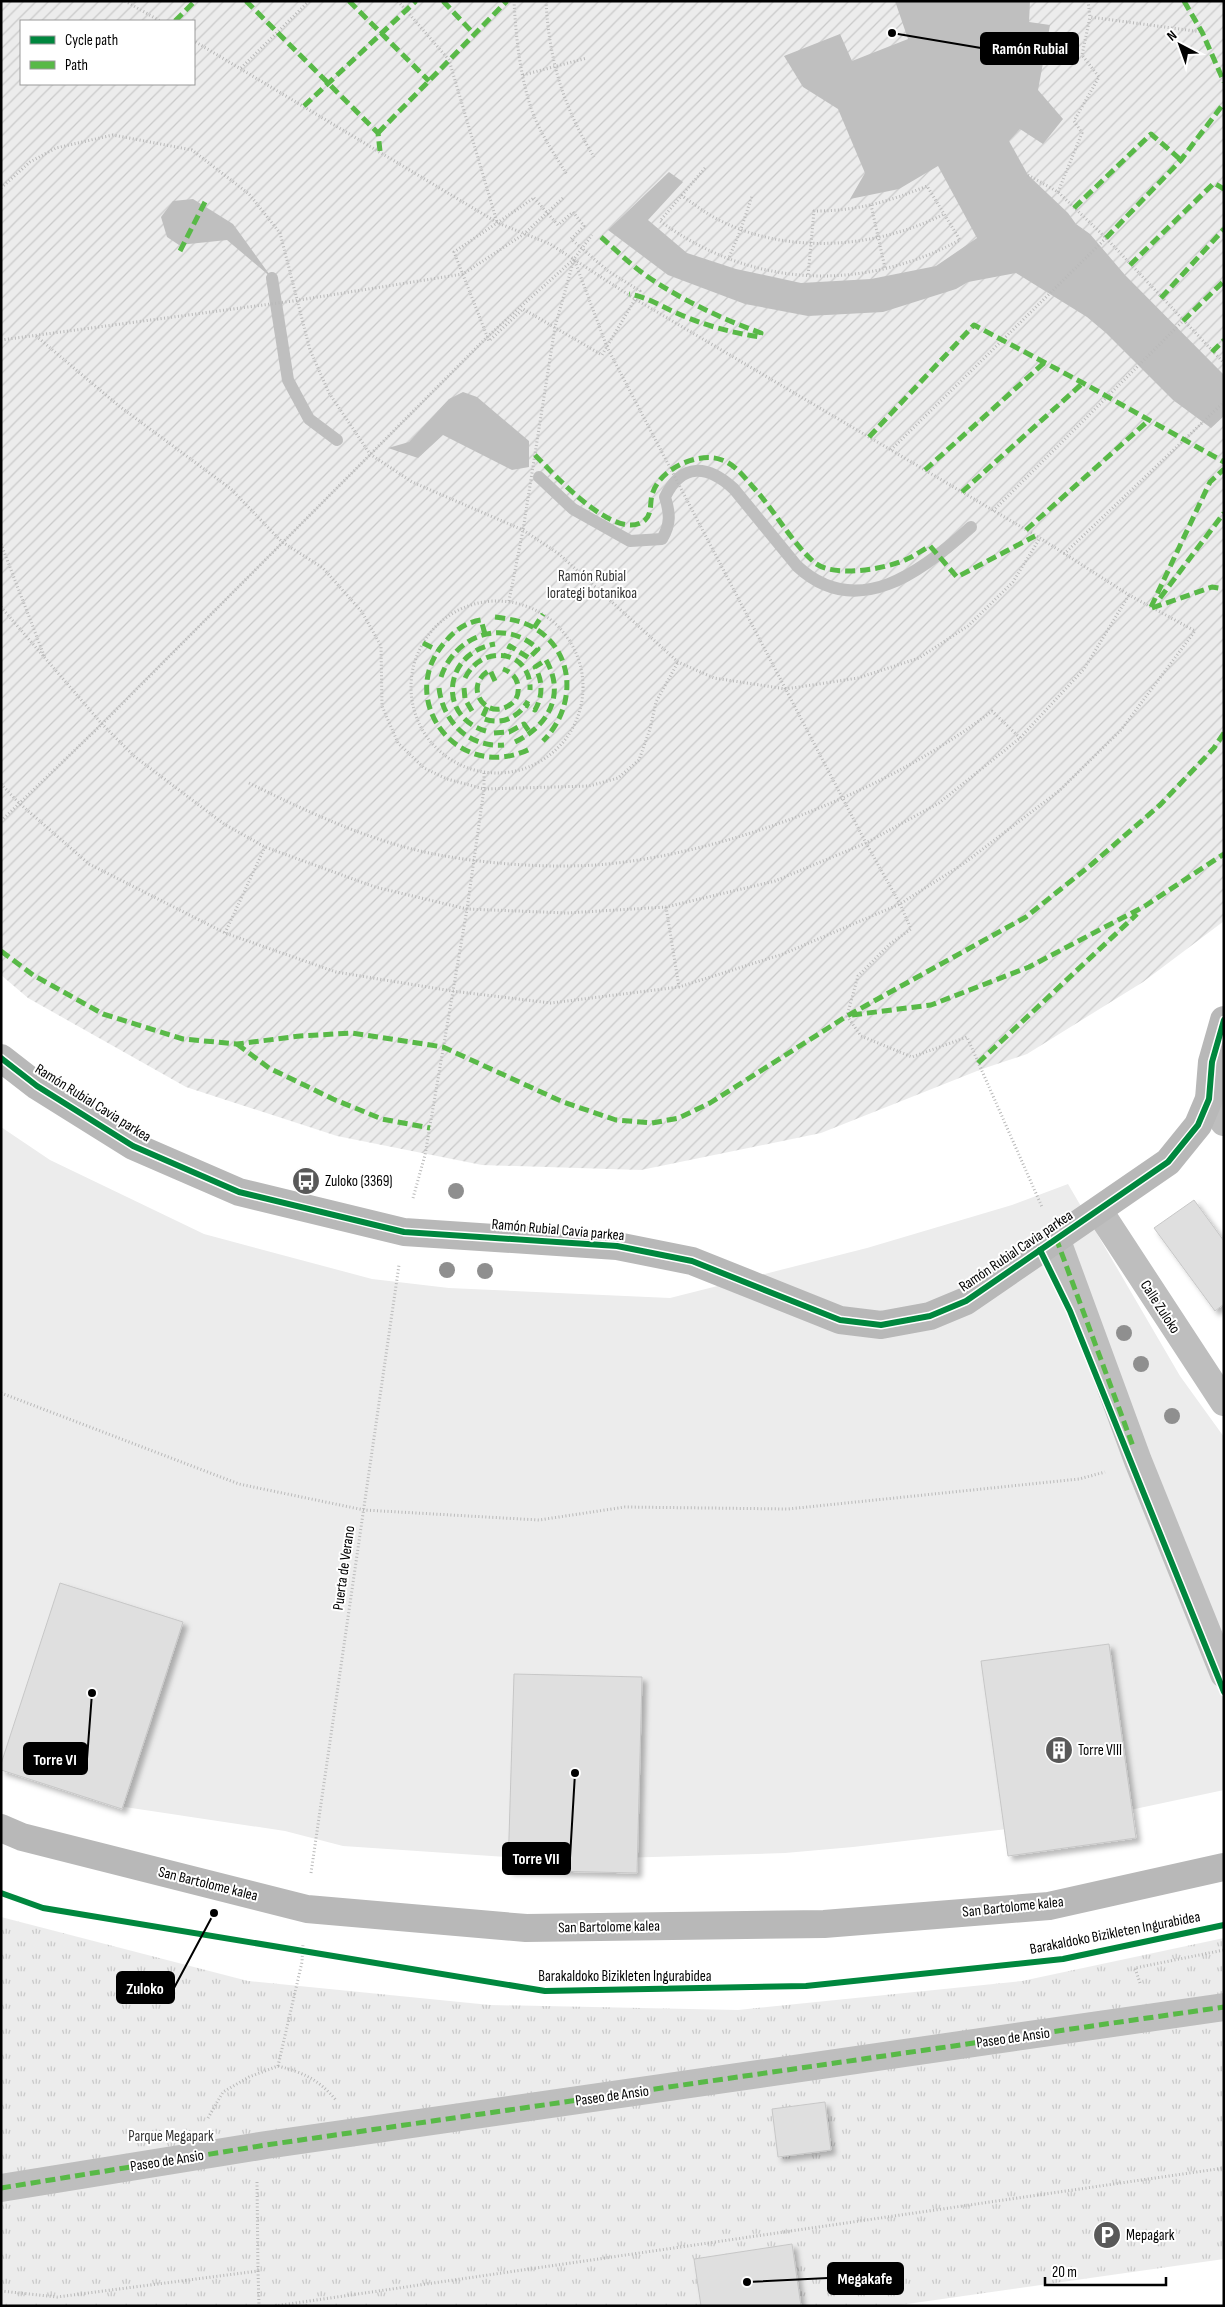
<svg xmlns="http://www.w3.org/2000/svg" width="1225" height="2307" font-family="'Sofia Sans Condensed',sans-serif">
<defs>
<pattern id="park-tufts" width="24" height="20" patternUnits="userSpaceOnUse" patternTransform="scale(1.25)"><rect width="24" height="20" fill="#ececec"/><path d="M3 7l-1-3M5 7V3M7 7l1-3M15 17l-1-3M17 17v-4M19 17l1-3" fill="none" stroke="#c9c9c9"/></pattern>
<pattern id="garden-furrows" width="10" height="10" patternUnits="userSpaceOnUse" patternTransform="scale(1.25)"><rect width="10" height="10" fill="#ececec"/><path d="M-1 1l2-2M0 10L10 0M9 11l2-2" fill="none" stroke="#c9c9c9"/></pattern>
<filter id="shadow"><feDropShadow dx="4.5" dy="4.5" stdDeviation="2.5" flood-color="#0004"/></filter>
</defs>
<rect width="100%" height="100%" fill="#fff"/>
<path fill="#ececec" d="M1,1127L50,1160L204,1234L372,1279L449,1288L670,1298L867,1248L1012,1205L1068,1184L1180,1376L1224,1437V1790L1083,1820L853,1847L785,1853L550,1860L343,1846L285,1831L118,1806L1,1763Z"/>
<path fill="url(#park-tufts)" d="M1,1917L248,1981L490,2005L738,2010L1022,1981L1224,1938V2259L893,2306H1Z"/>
<path fill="url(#garden-furrows)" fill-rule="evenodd" d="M1,1H1224V921L1143,982L1027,1054L982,1069L821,1133L641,1170L482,1165L337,1136L186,1087L28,998L1,975ZM21,21H194V84H21Z"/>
<g fill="#bfbfbf">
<path d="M895,1H1030L1029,22L1050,25L1038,90L1063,119L1043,144L1020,129L1009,141L1028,175L1068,213L1076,224L1090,234L1125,275L1224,375V416L1211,428L1173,400L1106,333L1087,317L1016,273L968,282L956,289L883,312L808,316L745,304L668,275L608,230L669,172L683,182L648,220L687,253L736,269L801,283L871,279L936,266L977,238L938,166L899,189L850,199L865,173L838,109L803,87L784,56L840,34L852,61L908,39Z"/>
<path d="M193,199L233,224L272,278L227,240L179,245L167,237L161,217L173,201Z"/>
<path d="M463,392L477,397L529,441V467L512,470L443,435L418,458L388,448L409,442L449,399Z"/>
</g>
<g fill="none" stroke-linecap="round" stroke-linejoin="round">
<g stroke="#bfbfbf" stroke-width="12">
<path d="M272,278L288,380L309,419L337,440"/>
<path d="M539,477L573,509L630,541L662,539C671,524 670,513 665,497C682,462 708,465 734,489L797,566C857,622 923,571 971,527"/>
</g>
</g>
<g fill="#dfdfdf" stroke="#c7c7c7" filter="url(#shadow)">
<path d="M1194,1200L1224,1241V1304L1215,1311L1154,1228Z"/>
<path d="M60,1583L183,1622L122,1809L1,1770V1764Z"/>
<path d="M1109,1644L1136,1838L1008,1856L981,1661Z"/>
<path d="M514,1674L642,1677L637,1873L508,1870Z"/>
<path d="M825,2102L831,2150L778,2157L772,2109Z"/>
<path d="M792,2244L801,2306H701L694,2259Z"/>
</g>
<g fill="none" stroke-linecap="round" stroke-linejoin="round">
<g stroke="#b9b9b9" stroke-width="3" stroke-dasharray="1 2.5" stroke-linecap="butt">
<path d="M125,1L160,21"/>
<path d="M398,1L449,60L497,222"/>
<path d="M514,1C516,38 520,76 532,111C540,133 555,155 567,175"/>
<path d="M546,1C549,60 563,106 594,157"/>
<path d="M1088,1L1090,17L1202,32"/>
<path d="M241,68L309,1"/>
<path d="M523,75L587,58"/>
<path d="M705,168L660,221C751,288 861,293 960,240L927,186C888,202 857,211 814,211L808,276"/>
<path d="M1028,175L1058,192L1106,238L1224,363"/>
<path d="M1,188L30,162L56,148L113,135L192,150L249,194L280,233L310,350L329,393L370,454L412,482L523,530L559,554L678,662L714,678L786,689L858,678L919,658L968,626L1013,582L1040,538"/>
<path d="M1058,192L1082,133L1074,121L1099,77L1082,55L1090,17"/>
<path d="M681,195C695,205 708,215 723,222C791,255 878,248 944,214"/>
<path d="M534,198L558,225L573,212L584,226L571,239L608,271L640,291L602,355L523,309L489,341L454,252Z"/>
<path d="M871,205L885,268"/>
<path d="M728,260L741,229L752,196"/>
<path d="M36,336L119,406L231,489L282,542L323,568L362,612L381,646L382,706L398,743L424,768L447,779L484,789L589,786L618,778L639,760L650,729L656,702L678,662"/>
<path d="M1,340L293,301L463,274L524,234L563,198"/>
<path d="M891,450L1106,238"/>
<path d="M993,511L1183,321"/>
<path d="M1,544L45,658"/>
<path d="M1064,554L1224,402"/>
<circle cx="497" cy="687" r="86"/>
<path d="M509,601L523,530L555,327L574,259L592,235"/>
<path d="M1,607L102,724L134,756L224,824L265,847L375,887L467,909L567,913L666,907L775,881L866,843L939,803L1020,738L1084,669L1129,595"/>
<path d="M249,783C308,812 369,841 434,854C486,864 543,868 596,865C726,855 890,790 992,711L1020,738"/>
<path d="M1,784L19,803L89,864L225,933L336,972L452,991L551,1003L679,987L783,954L900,904L963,864L1059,791L1121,730L1195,631L1129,595L1040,538L635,299L550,244L498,223L194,41"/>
<path d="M1,821L102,724L487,337L574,259L607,347L866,843L900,904L911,929L890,944L858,976L847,1016L861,1036L912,1057L967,1037L1042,1207"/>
<path d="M666,907L679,987"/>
<path d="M225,933L265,847"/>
<path d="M413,1198L425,1155L467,909L484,789V773"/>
<path d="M1,1393L239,1484L364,1510L539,1520L625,1507L788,1509L1079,1479L1105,1472"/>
<path d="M311,1873L399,1265"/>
<path d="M1140,1983L1135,1968L1224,1950"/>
<path d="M278,2066C304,2073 318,2079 336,2100"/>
<path d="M208,2118L223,2092L249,2077L278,2066L302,1962L303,1944"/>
<path d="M257,2182L258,2271"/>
<path d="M1,2291L57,2297L258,2271L259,2306"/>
<path d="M275,2306L1224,2168"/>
</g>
<g stroke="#bebebe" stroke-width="28">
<path d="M1209,1099L1224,1122"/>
<path d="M1099,1211L1224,1402"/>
<path d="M1056,1238L1138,1461L1224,1674"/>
<path d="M1,2188L266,2145L1224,2007"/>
</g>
<g stroke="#b8b8b8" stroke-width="28">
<path d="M1,1058L37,1086L133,1146L239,1192L404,1232L617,1246L692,1261L840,1320L881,1325L930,1316L966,1301L1168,1162L1198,1125L1209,1099L1212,1062L1224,1020"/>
<path d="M1,1828L22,1837L307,1909L526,1928L824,1924L1049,1906L1224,1867"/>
</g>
<g stroke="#58b947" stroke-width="5" stroke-dasharray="10 5" stroke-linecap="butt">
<path d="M246,1L378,133L380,151"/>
<path d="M349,1L429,81"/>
<path d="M443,1L474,34"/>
<path d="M1184,1L1202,32L1224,82"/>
<path d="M175,21L195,1"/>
<path d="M304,106L416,1"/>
<path d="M378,133L507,1"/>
<path d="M1074,208L1151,134L1181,160"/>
<path d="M601,237C617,251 633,267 651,279C686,302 722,319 761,333L760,337C734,333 710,327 686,317C667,310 649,297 629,294"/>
<path d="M1106,238L1181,160L1224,103"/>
<path d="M180,251L205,202"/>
<path d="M1130,265L1214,183L1224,189"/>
<path d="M1161,298L1224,229"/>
<path d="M1183,321L1224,281"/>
<path d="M1212,352L1224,340"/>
<path d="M869,437L974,325L1083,383L1224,462"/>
<path d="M535,455C554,474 616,544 645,520C653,513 649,501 653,492C661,468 700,451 722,460C736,465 744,477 753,487C775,511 791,542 815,563C834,578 887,569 907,559C915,556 922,550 930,546L957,577L1035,536"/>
<path d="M925,470L1045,362"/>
<path d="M962,492L1083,383"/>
<path d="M1026,530L1149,420"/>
<path d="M1160,598L1224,513"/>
<path d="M1151,607L1210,482L1224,469"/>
<path d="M1152,608L1212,587L1224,589"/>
<path d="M495,617C510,619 523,621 536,629C577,655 575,709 543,741"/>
<path d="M534,628L543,614"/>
<path d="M485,634L481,620C467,622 455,630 446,641C393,698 458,786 532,748"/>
<path d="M423,643L437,650"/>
<path d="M441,677C455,635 504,617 538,649L529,658L510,646L505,657"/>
<path d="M465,678C483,642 532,651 530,690"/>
<path d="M495,681L490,670C461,686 487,723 511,704C517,700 519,693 518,686C517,677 511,672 503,669"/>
<path d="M439,688C443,722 469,748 504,745"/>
<path d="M464,688L465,699L472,711"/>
<path d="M487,707L482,718C501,726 518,718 528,701"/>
<path d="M486,731C437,717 443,653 495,644"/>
<path d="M494,733L509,732L524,724L531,734"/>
<path d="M515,742C548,726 566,695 546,660L535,667C543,681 543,696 535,710L526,705"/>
<path d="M1,951L33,975L103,1014L183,1039L237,1044L300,1036L352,1033L443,1047L563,1102L616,1120L652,1123L679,1118L710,1103L847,1016L1026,917L1092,864L1160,805L1214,748L1224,733"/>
<path d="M852,1015L931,1005L1029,967L1145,906L1224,854"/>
<path d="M237,1044L269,1068L333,1099L382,1119L430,1128"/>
<path d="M978,1063L1137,914"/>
<path d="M1056,1238L1134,1449"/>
<path d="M1,2188L266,2145L1224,2007"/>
</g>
<g stroke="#fff" stroke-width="9">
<g id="cycleway">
<path d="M1,1058L37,1086L133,1146L239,1192L404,1232L617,1246L692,1261L840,1320L881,1325L930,1316L966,1301L1168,1162L1198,1125L1209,1099L1212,1062L1224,1020"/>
<path d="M1040,1250L1070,1311L1224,1692"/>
<path d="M1,1893L43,1908L545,1991L806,1986L1063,1959L1224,1925"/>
</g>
</g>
<use href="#cycleway" stroke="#00873e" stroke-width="6"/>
</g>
<g fill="#8f8f8f">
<circle cx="456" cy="1191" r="8"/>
<circle cx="447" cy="1270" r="8"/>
<circle cx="485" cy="1271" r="8"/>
<circle cx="1124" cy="1333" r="8"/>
<circle cx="1141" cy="1364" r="8"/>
<circle cx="1172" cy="1416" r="8"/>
</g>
<defs>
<g id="bus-disc" transform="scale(1.4375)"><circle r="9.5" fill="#595959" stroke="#fff"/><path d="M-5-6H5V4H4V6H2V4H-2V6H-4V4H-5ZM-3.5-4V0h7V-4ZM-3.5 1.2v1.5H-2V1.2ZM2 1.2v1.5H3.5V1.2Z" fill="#fff"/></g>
<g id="building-disc" transform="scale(1.4375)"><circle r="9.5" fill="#595959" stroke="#fff"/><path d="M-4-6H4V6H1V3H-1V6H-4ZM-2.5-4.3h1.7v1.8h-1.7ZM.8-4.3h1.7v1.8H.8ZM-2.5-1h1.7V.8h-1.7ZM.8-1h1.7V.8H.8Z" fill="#fff"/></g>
<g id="parking-disc" transform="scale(1.4375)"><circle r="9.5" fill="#595959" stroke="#fff"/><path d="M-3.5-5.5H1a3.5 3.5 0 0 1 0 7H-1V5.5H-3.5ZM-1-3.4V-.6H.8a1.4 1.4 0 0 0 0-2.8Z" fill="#fff"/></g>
</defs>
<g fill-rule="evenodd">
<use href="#bus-disc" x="306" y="1181"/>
<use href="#building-disc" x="1059" y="1750"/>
<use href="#parking-disc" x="1107" y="2235"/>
</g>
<g text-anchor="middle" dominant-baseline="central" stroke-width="4" stroke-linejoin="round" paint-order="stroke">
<g font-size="15" fill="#333" stroke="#fff">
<text x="592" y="576">Ramón Rubial<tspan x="592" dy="17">lorategi botanikoa</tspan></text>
<text x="171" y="2136">Parque Megapark</text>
</g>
<g font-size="15" fill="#000" stroke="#fff">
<text transform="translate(93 1103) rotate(32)">Ramón Rubial Cavia parkea</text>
<text transform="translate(558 1230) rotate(5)">Ramón Rubial Cavia parkea</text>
<text transform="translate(1016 1251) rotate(-34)">Ramón Rubial Cavia parkea</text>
<text transform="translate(1160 1307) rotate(57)">Calle Zuloko</text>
<text transform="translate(344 1568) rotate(-82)">Puerta de Verano</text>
<text transform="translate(208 1884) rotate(14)">San Bartolome kalea</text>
<text transform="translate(1013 1907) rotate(-6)">San Bartolome kalea</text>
<text transform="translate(609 1927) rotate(-1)">San Bartolome kalea</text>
<text transform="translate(1115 1933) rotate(-11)">Barakaldoko Bizikleten Ingurabidea</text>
<text x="625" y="1976">Barakaldoko Bizikleten Ingurabidea</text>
<text transform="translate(1013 2038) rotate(-8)">Paseo de Ansio</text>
<text transform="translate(612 2096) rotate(-8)">Paseo de Ansio</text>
<text transform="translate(167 2161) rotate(-9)">Paseo de Ansio</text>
</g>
<g font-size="15" fill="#000" stroke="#fff" text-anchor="start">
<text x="325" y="1181">Zuloko (3369)</text>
<text x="1078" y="1750">Torre VIII</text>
<text x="1126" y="2235">Mepagark</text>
</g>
</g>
<path fill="none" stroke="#000" stroke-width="2" d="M892 33L981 48M92 1693L87 1759M575 1773L570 1858M214 1913L174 1988M747 2282L828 2278"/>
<g fill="#000" stroke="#fff" stroke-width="2">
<circle cx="892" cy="33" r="5"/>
<circle cx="92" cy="1693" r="5"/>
<circle cx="575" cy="1773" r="5"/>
<circle cx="214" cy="1913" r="5"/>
<circle cx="747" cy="2282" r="5"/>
</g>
<g fill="#000" stroke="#000" stroke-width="2">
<rect x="981" y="33" width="97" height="31" rx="5"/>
<rect x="24" y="1743" width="63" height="31" rx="5"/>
<rect x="503" y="1843" width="67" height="31" rx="5"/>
<rect x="117" y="1972" width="57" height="31" rx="5"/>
<rect x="828" y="2263" width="75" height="31" rx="5"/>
</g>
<g font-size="16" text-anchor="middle" font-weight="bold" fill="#fff">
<text x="1030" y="54">Ramón Rubial</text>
<text x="55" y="1765">Torre VI</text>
<text x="536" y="1864">Torre VII</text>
<text x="145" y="1994">Zuloko</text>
<text x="865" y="2284">Megakafe</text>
</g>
<rect width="1225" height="2307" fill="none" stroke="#000000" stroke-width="5"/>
<rect x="20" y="20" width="175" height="65" fill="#ffffff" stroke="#999999"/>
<rect x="30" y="36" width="25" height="8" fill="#00873e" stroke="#999999"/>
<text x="65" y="45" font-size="15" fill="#000000">Cycle path</text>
<rect x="30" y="61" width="25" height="8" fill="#58b947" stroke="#999999"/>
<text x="65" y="70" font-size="15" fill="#000000">Path</text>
<g transform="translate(1180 45) rotate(319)" stroke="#ffffff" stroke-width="4" paint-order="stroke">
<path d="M0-4L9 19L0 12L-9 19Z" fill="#000000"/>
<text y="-8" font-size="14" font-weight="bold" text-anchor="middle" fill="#000000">N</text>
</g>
<path d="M1045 2277v8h121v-8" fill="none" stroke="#000000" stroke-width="2.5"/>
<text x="1052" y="2277" font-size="15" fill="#000000" stroke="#ffffff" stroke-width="4" paint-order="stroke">20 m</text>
</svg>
